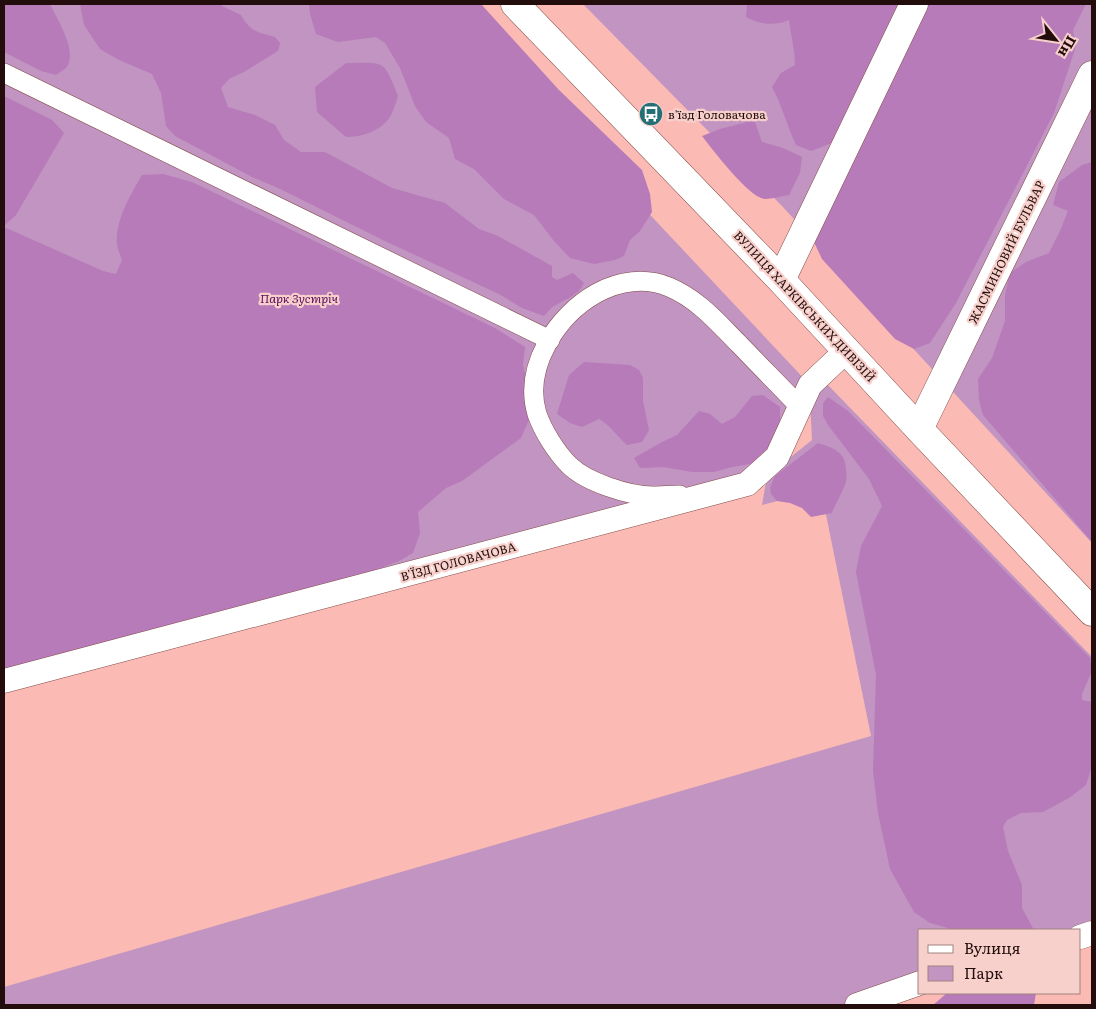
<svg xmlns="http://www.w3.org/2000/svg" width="1096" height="1009" font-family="Literata,serif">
<rect width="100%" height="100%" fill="#fbbbb4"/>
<g fill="#c194c2">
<path d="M4,4H452L810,385L747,484L4,681Z"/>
<path d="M583,4H1092V543L782,206Z"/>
<path d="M825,382L1092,657V928L1080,930H920V982L848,1005H4V987L871,736L821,490L762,505L767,476L812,440L810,400Z"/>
</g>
<g fill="#b77bb9">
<path d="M6,4H50C57,19 79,53 66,68C63,70 59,73 56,75L41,71L4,52V5Z"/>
<path d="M80,4H222V6L241,15C250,32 258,32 275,37L280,43L278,51L244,72L229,79L221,88L228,107L255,115L275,125L284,140L301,152H325L392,188L445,203L479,229L498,236L552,266V277L557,280L573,273L584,283C578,296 567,298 556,305C551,307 548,312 544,316L522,308L499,294L385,241L278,188L252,177L175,136L166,126L161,93L152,74L119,60L100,49L84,25Z"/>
<path d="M309,4H481L559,90L642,170L650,194L652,212L640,231L630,240L624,256L615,260L594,264L570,258L554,241L534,215L504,199L474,169L455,159L449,138L426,122L415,106L400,68L385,43L376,37L338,42L316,34L310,14Z"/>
<path d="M747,4H899L832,143L811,151L796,145C787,126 782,105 772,87L781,73L795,65C795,50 791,36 789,20C774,26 761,25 746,17Z"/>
<path d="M921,4H1086L1073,30L1076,46L1054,113L956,303L930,343L914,349L895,339L822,259L813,240Z"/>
<path d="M346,63C385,63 383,58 398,96C396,102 394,109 391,115C383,130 363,137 346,137L317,112L315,87Z"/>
<path d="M4,96L52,120L64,133L16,215L4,226Z"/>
<path d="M747,122H755L762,142L783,148L802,157L800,173L789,195C782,196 772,199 765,199C749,198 713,150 702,136L720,129Z"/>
<path d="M1092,162V542L983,415L979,400L978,379L992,358L1005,321V295L1010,273L1026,262L1049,253L1060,231L1068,211L1053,205L1059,182L1082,165Z"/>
<path d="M163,174L192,182L495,328L525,347L523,365L531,399L532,413L521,438L462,481L446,488L418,512L420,533L413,553L399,561L319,591L4,674V227L103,271L116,274L122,260C120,255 118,250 117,245C115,220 130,196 142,175Z"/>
<path d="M584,362L630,365L639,370L643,378V401L649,430L642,442L627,445C617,436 610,425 599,419L582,427L570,423L557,414L569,375Z"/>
<path d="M763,395L780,407V426L774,438L767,449L756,461L750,464L732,467L714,472H692L663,467L640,468L634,458L662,442L677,435L699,411L710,414L722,424L735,417L752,396Z"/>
<path d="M828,397L848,411L1090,658L1092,671L1082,694V700L1092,702V766L1086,785L1069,798L1043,812L1021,813L1007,820L1003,827L1008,851L1022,885V908L1034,930H955L930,923L914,912L890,869L878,813L873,771L876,675L856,572L861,546L882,506L869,479L828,425L823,416V403Z"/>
<path d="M818,443C833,448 845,451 846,469C846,473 847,478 846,481C845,488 835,504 832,513L811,517L802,508L790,503L777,501L771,494L770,488L775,476Z"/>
<path d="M947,993H1036L1034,1005H933Z"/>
</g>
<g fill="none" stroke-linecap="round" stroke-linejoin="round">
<g stroke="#834c47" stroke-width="20">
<g id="pedestrian">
<path d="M4,73L550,340"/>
<path d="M680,495C671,495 662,496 653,496C629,496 586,482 569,465C556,452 543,431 537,414C523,367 557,315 597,293C619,281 645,277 669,287C698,299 718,323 739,344C759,365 780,386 800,407"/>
</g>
</g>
<g stroke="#834c47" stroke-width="25">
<g id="minor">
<path d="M4,681L747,484L777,457L810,385L847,350"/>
<path d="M1080,937L1092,933"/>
<path d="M857,1005L920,983"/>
</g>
</g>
<g stroke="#834c47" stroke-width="29">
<g id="tertiary">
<path d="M515,4L781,280L919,429L1092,612"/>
<path d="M781,280L914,4"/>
<path d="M919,429L1092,75"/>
</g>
</g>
<use href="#pedestrian" stroke="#fff" stroke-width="19"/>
<use href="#minor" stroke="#fff" stroke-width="24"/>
<use href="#tertiary" stroke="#fff" stroke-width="28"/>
</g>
<defs>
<g id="bus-disc" transform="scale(1.25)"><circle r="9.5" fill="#256f77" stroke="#f7d0cb"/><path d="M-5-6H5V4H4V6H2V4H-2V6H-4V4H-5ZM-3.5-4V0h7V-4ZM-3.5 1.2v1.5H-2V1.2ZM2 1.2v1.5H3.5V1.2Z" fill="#fff"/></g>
</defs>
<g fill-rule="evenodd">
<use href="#bus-disc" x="651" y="114"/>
</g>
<g text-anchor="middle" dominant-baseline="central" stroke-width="4.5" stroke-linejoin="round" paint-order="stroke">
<g font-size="12" fill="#230d0c" stroke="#f7d0cb" text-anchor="start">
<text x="668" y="114">в'їзд Головачова</text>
</g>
<g font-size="12" fill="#230d0c" stroke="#f7d0cb">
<text transform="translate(1006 252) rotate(-64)">ЖАСМИНОВИЙ БУЛЬВАР</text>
<text transform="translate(805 306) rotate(47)">ВУЛИЦЯ ХАРКІВСЬКИХ ДИВІЗІЙ</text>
<text transform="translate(458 561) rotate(-15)">В'ЇЗД ГОЛОВАЧОВА</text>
</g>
<g font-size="12" font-style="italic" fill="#590c5d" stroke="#f7d0cb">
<text x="299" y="298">Парк Зустріч</text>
</g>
</g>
<rect width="1096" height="1009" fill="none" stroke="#230d0c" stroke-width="10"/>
<rect x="918" y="929" width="162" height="65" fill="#f7d0cb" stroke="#a2827f"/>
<rect x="928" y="945" width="25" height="8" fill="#ffffff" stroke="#a2827f"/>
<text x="964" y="954" font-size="15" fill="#230d0c">Вулиця</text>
<rect x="928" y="966" width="25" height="15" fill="#c194c2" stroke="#a2827f"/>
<text x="964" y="979" font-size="15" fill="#230d0c">Парк</text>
<g transform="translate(1056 40) rotate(120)" stroke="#f7d0cb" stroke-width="4" paint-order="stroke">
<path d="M0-4L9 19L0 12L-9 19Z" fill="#230d0c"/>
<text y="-8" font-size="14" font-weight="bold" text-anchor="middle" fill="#230d0c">Пн</text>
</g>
</svg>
